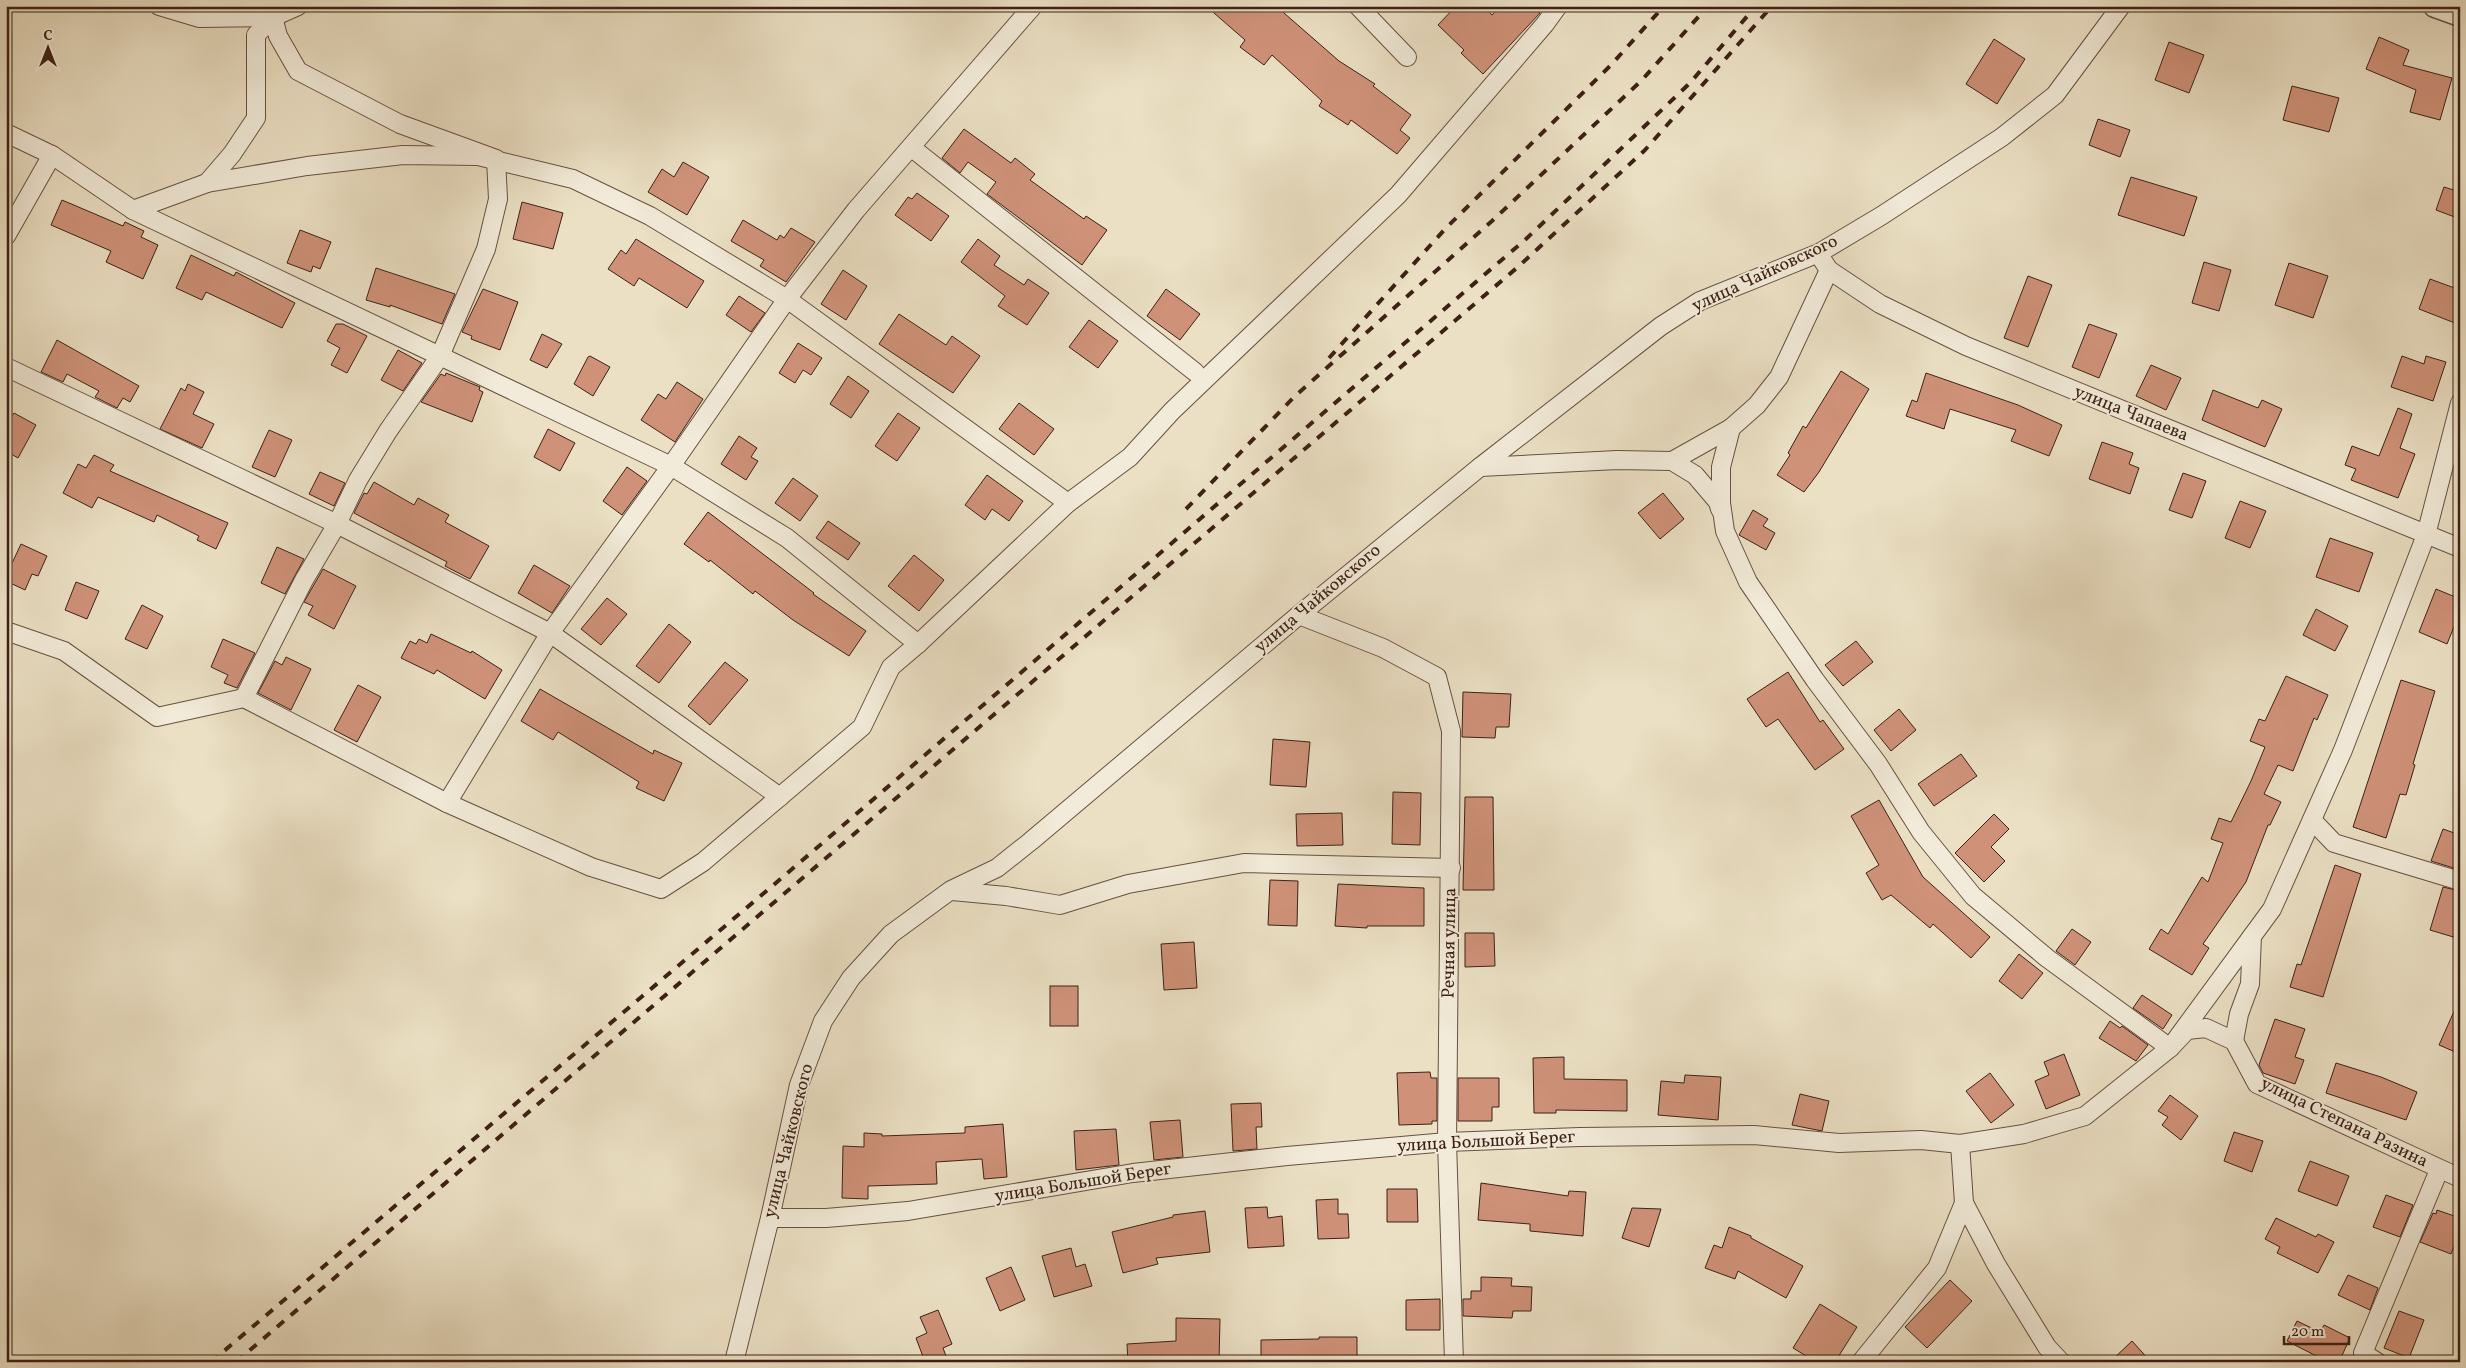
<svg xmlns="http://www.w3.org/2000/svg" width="2466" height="1368" font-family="Vollkorn,serif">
<rect width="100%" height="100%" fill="#ebe0c4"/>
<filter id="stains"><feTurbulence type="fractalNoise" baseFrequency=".004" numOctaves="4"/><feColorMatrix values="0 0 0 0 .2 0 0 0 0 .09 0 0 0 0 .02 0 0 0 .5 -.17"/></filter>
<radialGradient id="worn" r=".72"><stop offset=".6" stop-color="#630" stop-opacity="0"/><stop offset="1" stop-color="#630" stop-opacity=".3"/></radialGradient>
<g fill="#cf9279" stroke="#3d2115">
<path d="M1206,6H1276L1339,61L1375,84L1373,86L1411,115L1400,130L1410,138L1397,154L1351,120L1348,125L1319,106L1322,101L1272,55L1264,65L1240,47L1245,40Z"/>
<path d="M1456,6H1483L1492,15L1500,6H1532L1540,13L1483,74L1461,53L1464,50L1438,25Z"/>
<path d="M2379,37L2409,50L2403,65L2452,78L2440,120L2410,112L2416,90L2366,69Z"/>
<path d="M1994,39L2025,59L1997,104L1966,84Z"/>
<path d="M2169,42L2204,55L2189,93L2155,80Z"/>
<path d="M2292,86L2339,98L2329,132L2283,120Z"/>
<path d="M2098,119L2130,130L2120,157L2089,145Z"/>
<path d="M964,129L1011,163L1015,158L1035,174L1030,180L1084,219L1086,216L1107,230L1082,265L987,194L996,182L968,162L960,173L942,158Z"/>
<path d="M683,162L709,177L687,215L648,192L662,169L674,177Z"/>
<path d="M2131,177L2197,197L2184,236L2118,215Z"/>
<path d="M2444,187L2460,192V219L2436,210Z"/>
<path d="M917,193L949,216L931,241L895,215L908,197L912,199Z"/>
<path d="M62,200L123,226L125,222L144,231L141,237L158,245L143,279L106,262L111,251L51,225Z"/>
<path d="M522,202L563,213L553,249L513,239Z"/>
<path d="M743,220L777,240L780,235L784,238L791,228L815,242L786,282L760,266L764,260L731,241Z"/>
<path d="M300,230L331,242L320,269L313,266L311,272L287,263Z"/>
<path d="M636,239L704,281L687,308L639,278L634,286L608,269L621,250L626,254Z"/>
<path d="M978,239L1000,256L994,265L1024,285L1028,279L1049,293L1027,325L998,306L1005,296L961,262Z"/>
<path d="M191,255L234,276L236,272L295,303L282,328L206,292L202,300L176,288Z"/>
<path d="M2204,262L2231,270L2219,311L2192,303Z"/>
<path d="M2289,263L2328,276L2313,318L2275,305Z"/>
<path d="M376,268L455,294L442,324L390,305V307L366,300Z"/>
<path d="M843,270L867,286L846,320L821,304Z"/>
<path d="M2028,276L2052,285L2028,347L2004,338Z"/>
<path d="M2430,279L2460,290V325L2419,309Z"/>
<path d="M483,289L518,302L500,350L471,339L472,336L462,332Z"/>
<path d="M1166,289L1200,314L1180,340L1147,316Z"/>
<path d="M739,296L765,313L751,332L726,315Z"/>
<path d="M899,314L946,345L952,336L980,356L953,393L879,344Z"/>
<path d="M1089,320L1118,341L1098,368L1069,347Z"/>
<path d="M336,324H343L367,336L347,373L331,365L340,348L327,341Z"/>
<path d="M2089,324L2117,334L2099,378L2072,367Z"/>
<path d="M542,334L562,344L547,368L530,360Z"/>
<path d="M57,340L139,386L130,402L123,398L117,408L95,397L99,391L67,374L63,382L41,372Z"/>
<path d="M798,343L822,358L811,375L803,370L795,383L779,373Z"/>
<path d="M398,350L422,363L403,391L381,380Z"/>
<path d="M590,356L610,367L593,396L574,384L588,357Z"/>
<path d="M2402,356L2424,364L2426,356L2446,362L2433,401L2391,387Z"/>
<path d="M2151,365L2181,378L2166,410L2136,396Z"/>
<path d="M1841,371L1869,389L1819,472L1804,492L1777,475L1790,455L1788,453L1803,426L1806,428Z"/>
<path d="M446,373L480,387L479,390L483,392L472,422L421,402L441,374L445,376Z"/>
<path d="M1926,373L2018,405L2062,425L2049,456L2011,441L2016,430L1950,409L1944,429L1906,416L1912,400L1917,402Z"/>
<path d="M848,376L869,391L851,418L830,404Z"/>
<path d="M677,382L703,399L675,442L641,420L658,394L666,399Z"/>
<path d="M188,384L204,392L193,414L214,424L202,448L160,429L181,388L185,391Z"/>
<path d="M2213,390L2258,408L2262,400L2282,409L2265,447L2202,420Z"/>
<path d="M1019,403L1054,429L1034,455L999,429Z"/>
<path d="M2398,408L2412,414L2400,448L2415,454L2398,498L2351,480L2356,469L2345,465L2352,446L2379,456Z"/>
<path d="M14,413L36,425L18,458L6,451V426Z"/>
<path d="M898,413L920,428L897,461L875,446Z"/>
<path d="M548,429L575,443L560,471L534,457Z"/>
<path d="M269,430L292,440L275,477L252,467Z"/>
<path d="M739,436L757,448L751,457L758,461L746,480L721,464Z"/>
<path d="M2102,442L2133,453L2129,464L2139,468L2130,494L2089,479Z"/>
<path d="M94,455L114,465L110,471L228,523L216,549L197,540L199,536L157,515L154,522L98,497L92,508L63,493L78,464L86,468Z"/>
<path d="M627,467L647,481L622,515L603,501Z"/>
<path d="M320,472L345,483L334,506L309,494Z"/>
<path d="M2183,473L2206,481L2192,518L2169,510Z"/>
<path d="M987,475L1023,501L1009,521L992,509L985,520L965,505Z"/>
<path d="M793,478L818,496L800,521L775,503Z"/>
<path d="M374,482L414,505L418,498L449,515L445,522L489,546L470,579L445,566L447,562L354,513L364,493L367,494Z"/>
<path d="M1663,493L1684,519L1660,539L1638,513Z"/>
<path d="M2240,501L2266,511L2250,548L2225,538Z"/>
<path d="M1753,510L1768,519L1763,526L1775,533L1766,550L1739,535Z"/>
<path d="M708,512L814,593L813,594L866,631L849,656L793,620L755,591L753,594L710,560L709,562L684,544Z"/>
<path d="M828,521L860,543L848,560L816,538Z"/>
<path d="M2330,538L2373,553L2359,592L2316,577Z"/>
<path d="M21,544L47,556L38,576L32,574L25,590L6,581V576Z"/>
<path d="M277,547L304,559L285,594L261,583Z"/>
<path d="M914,555L944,580L919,611L888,586Z"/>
<path d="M534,565L570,586L552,613L518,593Z"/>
<path d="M323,569L356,586L334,629L308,615L313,606L304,602Z"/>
<path d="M76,582L99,591L87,619L65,610Z"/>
<path d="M2436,589L2460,599V612L2447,644L2419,632Z"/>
<path d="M607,598L627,614L601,645L581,629Z"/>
<path d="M142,605L163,616L147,649L125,639Z"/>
<path d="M2316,609L2348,626L2335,651L2303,635Z"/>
<path d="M669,624L691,642L659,683L636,666Z"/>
<path d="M431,634L471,653L472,651L502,670L485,699L437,670L434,674L401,658L410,641L416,644L419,639L427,643Z"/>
<path d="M223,639L255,653L237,688L224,683L228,675L211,667Z"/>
<path d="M1856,641L1873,662L1843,686L1825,665Z"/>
<path d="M286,657L311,669L291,710L258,693L275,661L282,665Z"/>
<path d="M725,662L748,680L710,725L688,706Z"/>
<path d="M1788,672L1820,722L1823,720L1844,749L1815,770L1778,719L1766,727L1747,699Z"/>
<path d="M2286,676L2328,695L2317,720L2314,718L2293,771L2278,765L2264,794L2281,802L2270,825H2268L2246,882L2203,944L2209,948L2192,975L2149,949L2161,929L2168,934L2202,877L2208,882L2223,843L2211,839L2219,818L2231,822L2251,781L2265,747L2250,741L2259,719L2265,721Z"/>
<path d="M2401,680L2435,691L2413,764L2415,765L2406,795L2400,794L2386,838L2353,827Z"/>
<path d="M358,685L381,697L357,742L334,730Z"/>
<path d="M540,689L653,754L654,750L682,763L664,801L636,788L639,782L558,732L553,740L521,721Z"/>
<path d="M1463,692L1511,694L1509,727H1496L1495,738L1462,737Z"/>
<path d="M1899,709L1916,730L1891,751L1874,730Z"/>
<path d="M1273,739L1310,742L1306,787L1270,785Z"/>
<path d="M1961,754L1977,776L1934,806L1918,784Z"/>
<path d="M1393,792L1421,793L1420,845L1392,844Z"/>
<path d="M1465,797H1493L1494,890H1463Z"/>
<path d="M1879,800L1923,877L1990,937L1971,958L1933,924L1930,928L1891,895L1882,900L1866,873L1879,865L1851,816Z"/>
<path d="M1342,813L1343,845L1297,846L1296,814Z"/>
<path d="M1994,814L2009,829L1991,847L2005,861L1984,882L1955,853Z"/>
<path d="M2443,829L2460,835V870L2431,861Z"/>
<path d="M2335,865L2361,874L2323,997L2290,987L2297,964L2301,965Z"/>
<path d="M1270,880L1298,881L1297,926L1268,925Z"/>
<path d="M1338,884L1424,888V926H1367V928L1335,926Z"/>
<path d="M2443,887L2460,891V939L2430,930Z"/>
<path d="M2072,929L2091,942L2075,965L2056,951Z"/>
<path d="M1465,933H1494L1495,966L1465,967Z"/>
<path d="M1194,942L1197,988L1164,990L1161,944Z"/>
<path d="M2019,954L2043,973L2022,999L1999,981Z"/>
<rect x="1050" y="986" width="28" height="40"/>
<path d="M2142,995L2172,1015L2163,1029L2133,1008Z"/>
<path d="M2460,998V1054L2439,1045Z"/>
<path d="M2275,1019L2305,1029L2295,1057L2304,1060L2295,1084L2263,1073L2259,1065Z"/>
<path d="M2110,1021L2120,1028L2122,1026L2148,1045L2136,1061L2099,1038Z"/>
<path d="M2064,1054L2080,1095L2046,1109L2035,1081L2049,1075L2044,1062Z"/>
<path d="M1564,1057V1079L1627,1080V1111L1556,1110V1113H1534L1533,1058Z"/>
<path d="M2336,1063L2381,1077L2417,1092L2406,1120L2326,1093Z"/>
<path d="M1430,1072L1431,1078H1437V1121H1432V1124L1399,1125L1397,1073Z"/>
<path d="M1990,1073L2014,1105L1991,1123L1966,1091Z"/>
<path d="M1685,1075L1721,1077L1718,1120L1658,1115L1661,1081L1684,1083Z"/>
<path d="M1458,1078H1499V1107H1492V1121H1458Z"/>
<path d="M1800,1094L1829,1101L1822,1131L1792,1125Z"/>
<path d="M2170,1095L2198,1116L2181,1140L2162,1125L2168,1117L2158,1111Z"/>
<path d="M1261,1103L1262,1127H1256L1257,1149L1233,1151L1231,1104Z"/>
<path d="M1180,1120L1183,1157L1154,1160L1150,1122Z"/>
<path d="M1003,1124L1007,1177L984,1179L982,1159L936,1162L937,1184L868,1186V1199L842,1198L843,1146L864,1147V1133L882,1134V1136L965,1133V1127Z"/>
<path d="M1116,1129L1119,1165L1076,1170L1074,1131Z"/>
<path d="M2234,1132L2263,1141L2252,1172L2224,1161Z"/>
<path d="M2310,1161L2349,1176L2337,1206L2298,1191Z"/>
<path d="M1481,1183L1568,1196L1569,1191L1586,1192L1583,1236L1530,1231V1224L1478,1220Z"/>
<path d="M1387,1189H1417L1418,1222H1387Z"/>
<path d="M2386,1195L2413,1205L2400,1237L2373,1227Z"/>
<path d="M1338,1199V1214H1348L1349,1238L1318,1239L1316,1200Z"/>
<path d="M1267,1207L1268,1218L1282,1216L1284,1246L1248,1248L1245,1208Z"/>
<path d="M1632,1208L1661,1209L1649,1247L1622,1238Z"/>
<path d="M2437,1210L2460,1218V1231L2451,1254L2420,1242L2433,1213L2436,1214Z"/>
<path d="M1205,1211L1210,1252L1156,1258L1158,1264L1123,1273L1112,1232L1173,1217V1215Z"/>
<path d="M2276,1218L2316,1237L2318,1234L2334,1242L2318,1273L2277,1253L2280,1247L2265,1239Z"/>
<path d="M1729,1227L1751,1236V1238L1803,1266L1786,1298L1738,1271L1735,1279L1705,1268L1714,1245L1722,1248Z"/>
<path d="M1071,1248L1076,1267L1085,1264L1092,1286L1054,1297L1042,1256Z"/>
<path d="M1011,1267L1025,1300L1000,1311L986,1278Z"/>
<path d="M2348,1275L2378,1288L2370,1310L2338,1295Z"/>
<path d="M1481,1277L1512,1278L1511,1286L1532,1287L1531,1311H1513L1512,1318L1463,1316V1299H1471V1291H1481Z"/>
<path d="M1950,1280L1972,1301L1927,1348L1905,1327Z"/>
<path d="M1440,1299V1330H1406V1300Z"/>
<path d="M1820,1304L1857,1327L1835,1362H1816L1793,1348Z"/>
<path d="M938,1310L952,1344L943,1348L946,1356L932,1362H925L916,1338L927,1333L920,1317Z"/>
<path d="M2399,1311L2424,1320L2409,1358L2384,1348Z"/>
<path d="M1176,1318L1220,1319L1219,1362H1128L1127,1344L1176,1341Z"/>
<path d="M2297,1321L2320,1332L2324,1325L2350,1338L2339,1362H2328L2287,1341Z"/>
<path d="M1319,1337H1357V1362H1261V1340L1319,1339Z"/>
<path d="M2132,1341L2151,1362H2110Z"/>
</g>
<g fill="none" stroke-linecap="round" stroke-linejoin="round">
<g stroke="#685141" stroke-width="20">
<g id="minor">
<path d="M159,6L199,18L273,17L298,6"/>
<path d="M1358,6L1407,57"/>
<path d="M6,133L52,155L133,210L671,466L787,538L918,644"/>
<path d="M912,148L1195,372"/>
<path d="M207,183L232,154L256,118V35L273,17L278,36L298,71L400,124L496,159L498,199L486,249L440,356L388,431L358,480L337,524L304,580L244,698"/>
<path d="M133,210L207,183L307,166L403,155L478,156L573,179L650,216L787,299L1068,503"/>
<path d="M6,236L52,155"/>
<path d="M1823,261L1829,270L1880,304L1966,346L2460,548"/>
<path d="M1829,270L1779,377L1757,405L1731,428L1721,467V503L1725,531L1748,582L1815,680L1878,764L1921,832L1973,896L2047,958L2170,1048L2187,1030L2206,1028L2234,1041L2257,1084L2460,1178"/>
<path d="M6,367L337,524L550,633L780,797"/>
<path d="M1672,461L1731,428"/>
<path d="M1480,467L1617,460L1672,461L1695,475L1718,502L1720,509"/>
<path d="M1299,615L1383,648L1437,677L1451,731L1447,1142L1454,1362"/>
<path d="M6,631L64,651L157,717L244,698L447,803L591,867L661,889L703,862L862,727L891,667L918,644L1068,503L1130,457L1172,411L1398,195L1545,24L1558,6"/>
<path d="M447,803L550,633L671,466L787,299L856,210L1033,6"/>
<path d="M2312,820L2334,843L2460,881"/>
<path d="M952,891L1006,896L1060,905L1128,884L1244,863L1451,868"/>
<path d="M2234,1041L2239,1014L2250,984L2252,936"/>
<path d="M1960,1144L2024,1134L2085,1116L2170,1048L2272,909L2343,750L2426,535L2460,403"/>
<path d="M770,1218H826L908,1211L1133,1173L1287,1156L1447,1142L1580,1137L1754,1135L1839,1143L1921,1140L1960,1144L1964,1203L1996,1264L2047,1347L2061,1362"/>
<path d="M734,1362L770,1218L799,1085L823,1021L851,978L891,934L951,890L997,868L1031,841L1299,615L1480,467L1661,326L1700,301L1819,253L1881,216L2002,137L2055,95L2121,6"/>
<path d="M1861,1362L1937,1268L1964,1203"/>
<path d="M2377,1362L2363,1353L2439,1170"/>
</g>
</g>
<g stroke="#685141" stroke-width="25">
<path id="tertiary" d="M2435,6L2460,15"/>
</g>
<use href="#minor" stroke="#f2ebd9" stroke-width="18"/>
<use href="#tertiary" stroke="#f2ebd9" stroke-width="22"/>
<g stroke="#3d2115" stroke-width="4" stroke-dasharray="9 9" stroke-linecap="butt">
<path d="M1329,358L1445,229L1611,65L1664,6"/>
<path d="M1186,509L1294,397L1492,221L1642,80L1708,6"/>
<path d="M211,1362L777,882L1526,239L1690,83L1756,6"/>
<path d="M236,1362L1519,266L1645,150L1772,6"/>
</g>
</g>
<g text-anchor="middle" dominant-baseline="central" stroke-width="4" stroke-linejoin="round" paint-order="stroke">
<g font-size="18" fill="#3d2115" stroke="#f2ebd9">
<text transform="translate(1765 274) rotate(-25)">улица Чайковского</text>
<text transform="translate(2131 414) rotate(22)">улица Чапаева</text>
<text transform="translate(1318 599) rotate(-40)">улица Чайковского</text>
<text transform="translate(1450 943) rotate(-89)">Речная улица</text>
<text transform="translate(2344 1123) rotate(26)">улица Степана Разина</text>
<text transform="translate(789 1141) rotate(-76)">улица Чайковского</text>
<text transform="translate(1486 1142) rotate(-3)">улица Большой Берег</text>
<text transform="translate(1083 1183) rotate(-9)">улица Большой Берег</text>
</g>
</g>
<rect width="2466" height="1368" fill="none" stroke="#ebe0c4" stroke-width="25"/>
<rect x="8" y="8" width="2451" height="1353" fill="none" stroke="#3d2115" stroke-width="2.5"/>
<rect x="12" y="12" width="2441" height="1343" fill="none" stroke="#3d2115"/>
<g transform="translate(48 48)" stroke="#f2ebd9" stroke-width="4" paint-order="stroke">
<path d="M0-4L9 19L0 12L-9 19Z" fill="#3d2115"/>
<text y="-8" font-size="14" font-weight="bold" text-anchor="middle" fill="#3d2115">С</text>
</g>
<path d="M2284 1336v8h65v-8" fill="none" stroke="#3d2115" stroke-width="2.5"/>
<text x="2291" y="1336" font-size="15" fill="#3d2115" stroke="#f2ebd9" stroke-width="4" paint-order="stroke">20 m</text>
<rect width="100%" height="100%" filter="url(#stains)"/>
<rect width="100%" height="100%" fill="url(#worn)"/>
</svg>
